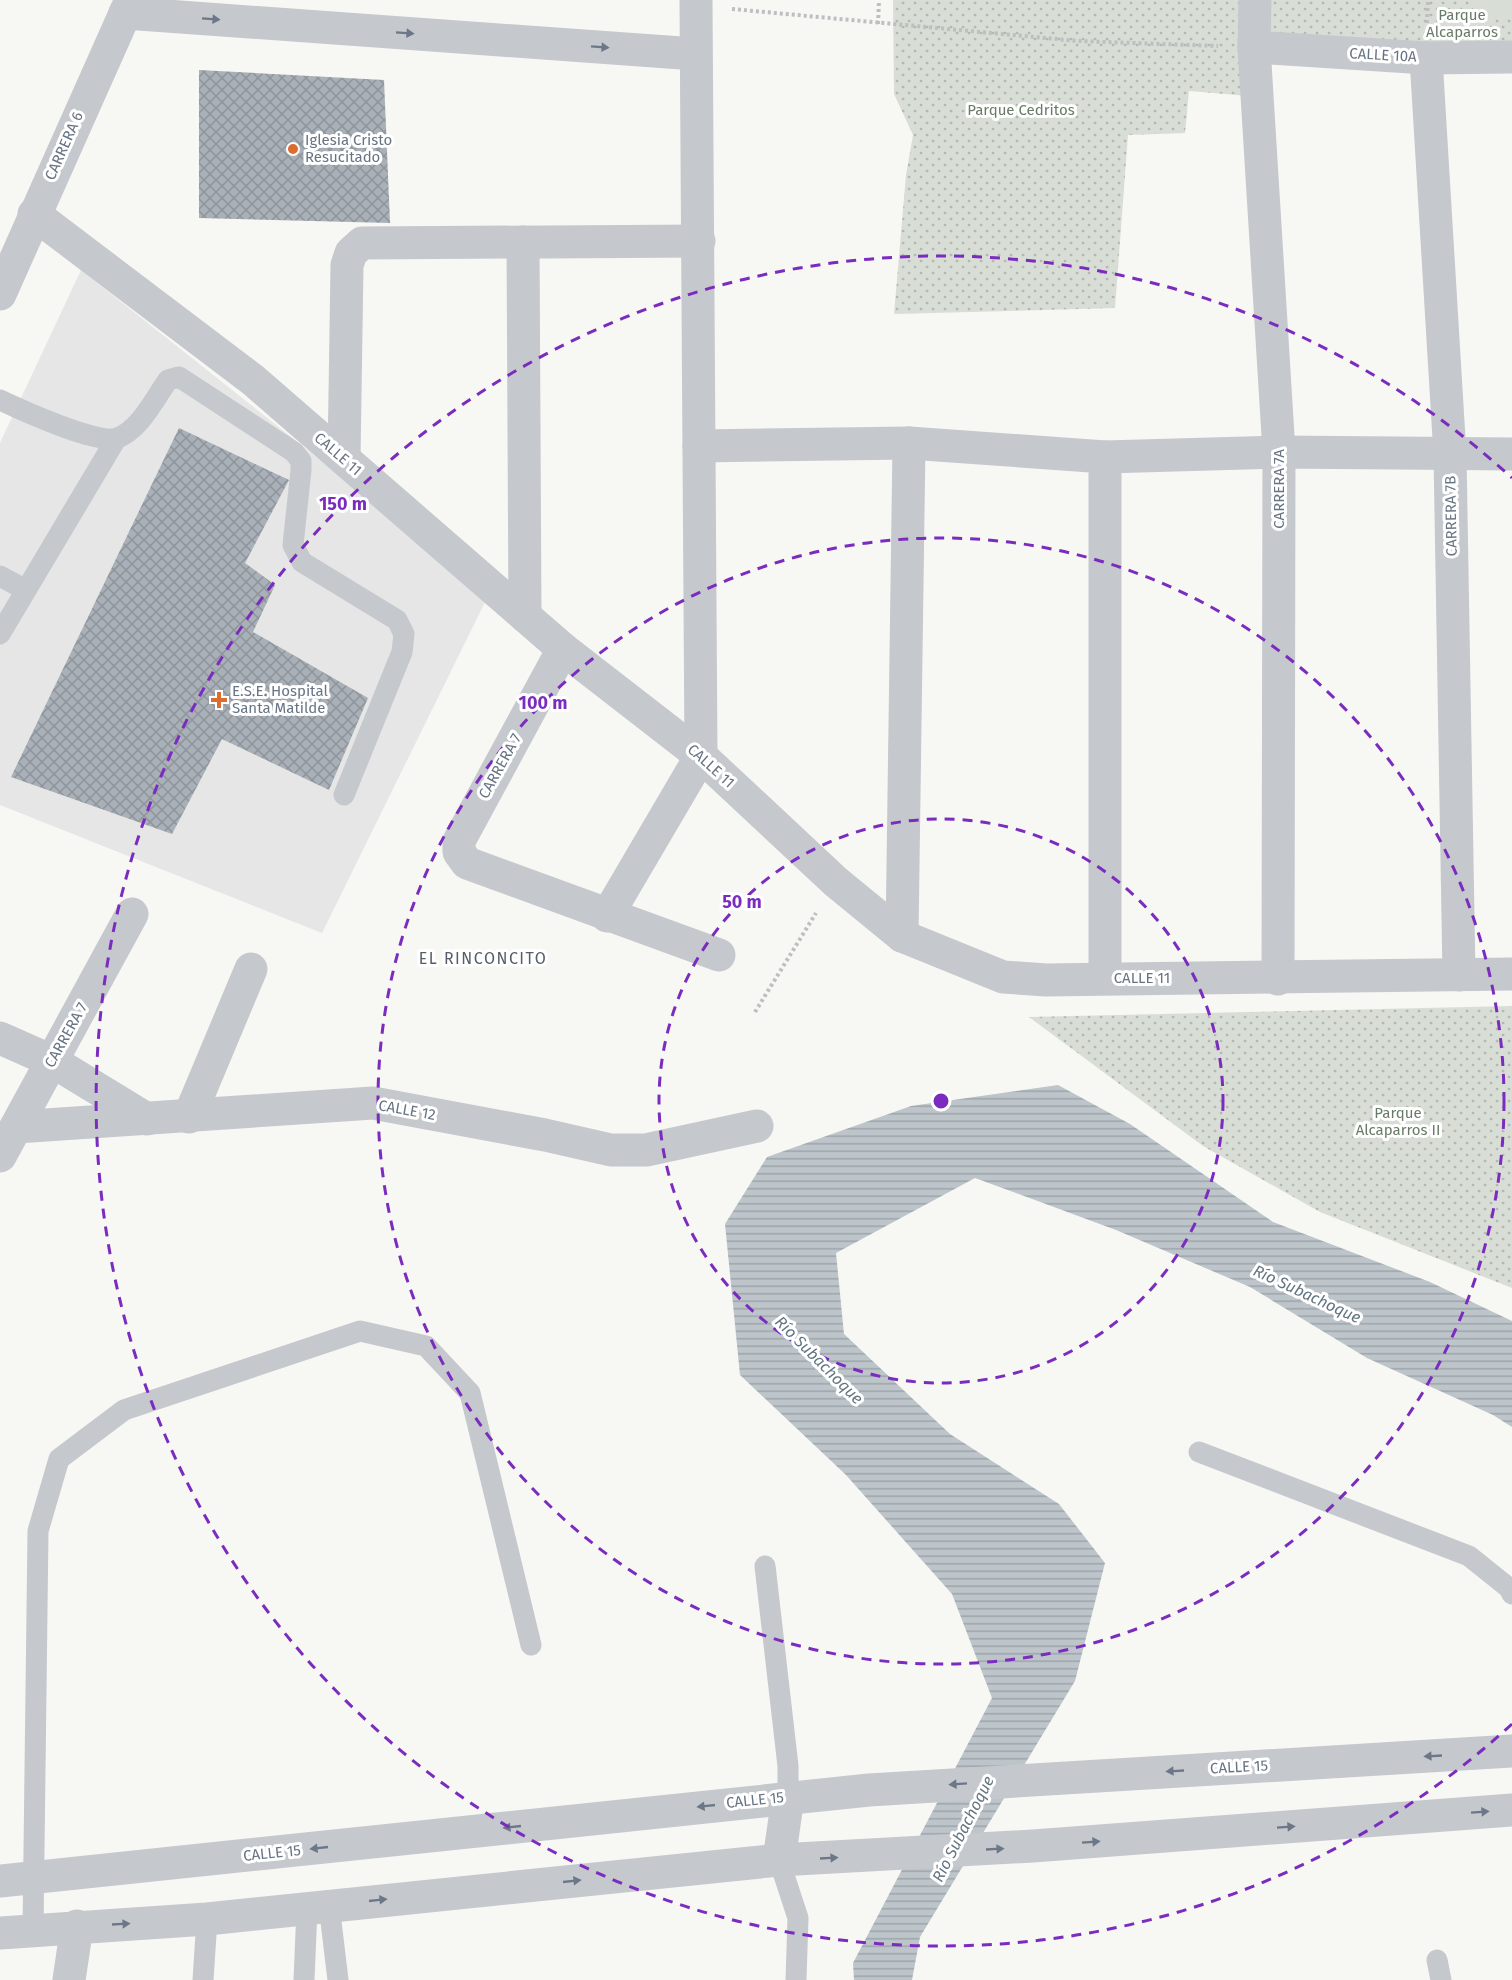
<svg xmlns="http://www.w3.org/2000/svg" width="1512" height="1980" font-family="'Fira Sans',sans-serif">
<defs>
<pattern id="park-dots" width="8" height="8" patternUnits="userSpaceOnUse" patternTransform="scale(1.5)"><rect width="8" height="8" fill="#d8ded5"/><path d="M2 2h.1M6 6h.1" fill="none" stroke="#b3b9b2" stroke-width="1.8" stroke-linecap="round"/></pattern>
<pattern id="water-rules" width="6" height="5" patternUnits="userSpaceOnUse" patternTransform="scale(1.5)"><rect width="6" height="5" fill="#bdc5cb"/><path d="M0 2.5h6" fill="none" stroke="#9da5aa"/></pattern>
<pattern id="building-cross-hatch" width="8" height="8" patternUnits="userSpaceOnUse" patternTransform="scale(1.5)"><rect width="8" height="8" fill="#a9b0b7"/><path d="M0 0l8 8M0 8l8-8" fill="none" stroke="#8d949a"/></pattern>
</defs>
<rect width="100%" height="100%" fill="#f7f7f4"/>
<path fill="#e5e6e5" d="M81,270L489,594L322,933L0,805V443Z"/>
<g fill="url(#park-dots)">
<path d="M893,0H1251L1249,96L1189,91L1185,133L1128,135L1115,308L894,314L906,175L913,135L894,94Z"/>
<path d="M1264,0H1512V50L1263,41Z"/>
<path d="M1512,1006V1288L1320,1212L1203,1146L1029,1017Z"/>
</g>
<path fill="#d8ded5" d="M1473,0H1512V17L1473,18Z"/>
<path fill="url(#water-rules)" d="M1058,1085L1130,1124L1273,1222L1430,1282L1512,1321V1427L1493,1415L1367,1358L1250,1287L1116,1230L975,1178L836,1253L844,1334L950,1434L1059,1504L1105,1563L1075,1681L920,1937L912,1980H854L853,1963L992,1698L952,1594L846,1475L740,1375L725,1224L767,1157L911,1106Z"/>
<g fill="url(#building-cross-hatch)">
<path d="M199,70L384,80L390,223L199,218Z"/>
<path d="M179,428L289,480L245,563L275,585L253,632L368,698L329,790L222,739L172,834L11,777Z"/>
</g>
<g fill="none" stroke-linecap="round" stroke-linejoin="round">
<g stroke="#bdbfc1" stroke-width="4" stroke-dasharray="3 3" stroke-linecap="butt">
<path d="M732,9L1078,41L1218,46"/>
<path d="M1427,23L1428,0"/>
<path d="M878,24L879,0"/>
<path d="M755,1012L816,913"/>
</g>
<g stroke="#c5c8cc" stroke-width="21">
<path d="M0,400C21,410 98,445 117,438C140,430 155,398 168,380L179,377L294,452L301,461V470L293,545L302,562L397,620L404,634L402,652L344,795"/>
<path d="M0,576L26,590"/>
<path d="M0,634L116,439"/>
<path d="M1199,1452L1469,1556L1509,1588L1512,1594"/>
<path d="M765,1566L788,1766V1797"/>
<path d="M779,1860L798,1918L796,1980"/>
<path d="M329,1905L338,1980"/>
<path d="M33,1930L38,1531L59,1459L124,1410L360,1331L426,1346L470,1393L531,1645"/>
<path d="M1437,1960L1441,1980"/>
<path d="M203,1980L207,1919"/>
<path d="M304,1980L307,1908"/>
</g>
<g stroke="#c5c8cc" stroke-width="33">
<path d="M1255,0L1254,47L1279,452L1278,979"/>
<path d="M125,13L695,54"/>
<path d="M1254,47L1426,58L1512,57"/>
<path d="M1426,58L1450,455L1459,975"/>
<path d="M34,214L253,380L563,649L701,756L836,882L902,936L1003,977L1046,980L1512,974"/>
<path d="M523,242L525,616"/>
<path d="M699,446L909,443L1105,457L1279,452L1512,454"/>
<path d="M1105,457V978"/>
<path d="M344,459L347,265L351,253L362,243L699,241"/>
<path d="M563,649L459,841V852L467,863L719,955"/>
<path d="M607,916L701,756L696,0"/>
<path d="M902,936L909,443"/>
<path d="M0,1038L52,1061L147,1119"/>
<path d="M189,1117L251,969"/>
<path d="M16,1127L373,1103L545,1135L611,1150H646L757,1126"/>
<path d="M0,1156L132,914"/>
<path d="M69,1980L77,1926"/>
</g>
<g stroke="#c5c8cc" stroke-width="33">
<path d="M0,294L131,0"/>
<path d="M779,1860L788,1797"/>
<path d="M0,1881L869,1790L1512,1751"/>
<path d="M0,1933L207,1919L779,1860L1033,1846L1512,1810"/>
</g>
</g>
<defs><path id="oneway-solid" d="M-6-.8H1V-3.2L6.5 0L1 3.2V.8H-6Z" transform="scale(1.5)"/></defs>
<g fill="#6c7888">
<use href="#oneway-solid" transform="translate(211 19) rotate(4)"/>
<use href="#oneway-solid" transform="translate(405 33) rotate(4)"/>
<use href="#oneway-solid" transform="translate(600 47) rotate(4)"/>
<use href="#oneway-solid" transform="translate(1433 1756) rotate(177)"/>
<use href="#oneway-solid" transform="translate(1175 1771) rotate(177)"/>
<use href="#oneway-solid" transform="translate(958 1784) rotate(176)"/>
<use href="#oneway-solid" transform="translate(706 1806) rotate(174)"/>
<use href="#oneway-solid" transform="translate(1480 1812) rotate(-4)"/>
<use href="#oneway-solid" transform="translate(512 1827) rotate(174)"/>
<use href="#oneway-solid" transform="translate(1286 1827) rotate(-4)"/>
<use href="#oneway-solid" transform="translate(1091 1842) rotate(-4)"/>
<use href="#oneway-solid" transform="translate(319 1848) rotate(174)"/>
<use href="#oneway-solid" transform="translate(995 1849) rotate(-3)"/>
<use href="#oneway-solid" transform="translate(829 1858) rotate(-3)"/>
<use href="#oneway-solid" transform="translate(572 1881) rotate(-6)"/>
<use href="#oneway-solid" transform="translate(378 1900) rotate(-6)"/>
<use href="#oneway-solid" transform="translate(121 1924) rotate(-3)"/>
</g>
<g fill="none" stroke="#7b2cbf" stroke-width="3" stroke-dasharray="10 8">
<circle cx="941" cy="1101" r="282"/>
<circle cx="941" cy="1101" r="563"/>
<path d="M1512 1724A845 845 0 1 1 1512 478"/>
</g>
<g fill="#dc6c2f" stroke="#fff" stroke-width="2">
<circle cx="293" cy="149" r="6"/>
<path d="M216 691h6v6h6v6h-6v6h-6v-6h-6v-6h6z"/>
</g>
<g text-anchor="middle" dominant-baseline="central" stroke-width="6" stroke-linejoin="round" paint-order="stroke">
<g font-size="15" fill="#687b66" stroke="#fff">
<text x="1462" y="15">Parque<tspan x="1462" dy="17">Alcaparros</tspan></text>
<text x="1021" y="110">Parque Cedritos</text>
<text x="1398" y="1113">Parque<tspan x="1398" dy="17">Alcaparros II</tspan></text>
</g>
<g font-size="15" fill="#677484" stroke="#fff">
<text transform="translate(1383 55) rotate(3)">CALLE 10A</text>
<text transform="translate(64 146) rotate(-66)">CARRERA 6</text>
<text transform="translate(338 454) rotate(41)">CALLE 11</text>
<text transform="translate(1279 489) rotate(-90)">CARRERA 7A</text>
<text transform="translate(1451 516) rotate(-91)">CARRERA 7B</text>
<text transform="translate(500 766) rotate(-61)">CARRERA 7</text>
<text transform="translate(711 766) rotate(42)">CALLE 11</text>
<text x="1142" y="978">CALLE 11</text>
<text transform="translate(66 1035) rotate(-61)">CARRERA 7</text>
<text transform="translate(407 1110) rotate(10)">CALLE 12</text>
<text transform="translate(1239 1767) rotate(-3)">CALLE 15</text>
<text transform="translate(755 1800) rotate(-6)">CALLE 15</text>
<text transform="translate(272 1853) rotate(-6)">CALLE 15</text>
</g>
<g font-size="15" fill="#677484" stroke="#fff" text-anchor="start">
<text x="305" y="140">Iglesia Cristo<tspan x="305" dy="17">Resucitado</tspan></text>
<text x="232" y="691">E.S.E. Hospital<tspan x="232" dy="17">Santa Matilde</tspan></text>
</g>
<g font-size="16" letter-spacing="1.5" fill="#555e69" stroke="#fff">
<text x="483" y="958">EL RINCONCITO</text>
</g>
<g font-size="16" font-style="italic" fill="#637580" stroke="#fff">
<text transform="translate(1307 1294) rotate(25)">Río Subachoque</text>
<text transform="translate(819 1360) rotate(45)">Río Subachoque</text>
<text transform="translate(963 1829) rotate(-63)">Río Subachoque</text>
</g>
</g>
<circle cx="941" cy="1101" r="9" fill="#7b2cbf" stroke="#fff" stroke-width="3"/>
<g font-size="18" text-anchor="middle" font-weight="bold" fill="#7b2cbf" stroke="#fff" stroke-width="6" stroke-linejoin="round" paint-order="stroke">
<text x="343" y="510">150 m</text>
<text x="543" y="709">100 m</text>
<text x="742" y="908">50 m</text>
</g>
</svg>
